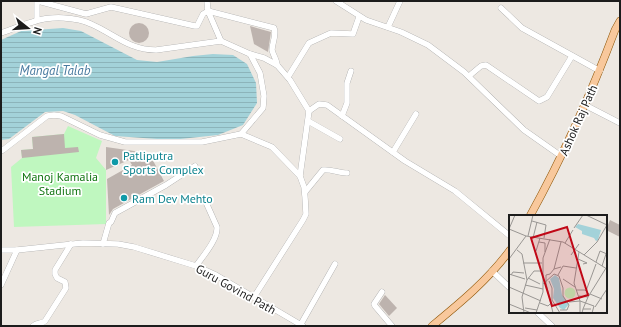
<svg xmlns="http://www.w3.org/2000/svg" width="621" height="327" font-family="'PT Sans',sans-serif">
<defs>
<pattern id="water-rules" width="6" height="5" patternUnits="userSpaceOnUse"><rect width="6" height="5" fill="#a3d2d9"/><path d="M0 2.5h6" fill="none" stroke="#8cb4ba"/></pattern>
</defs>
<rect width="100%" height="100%" fill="#ede8e2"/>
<path fill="#bff7bf" d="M68,126L102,141L96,158L106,170V224L14,227L11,167L22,158L21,150L33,149L32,137L64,134Z"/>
<path fill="url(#water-rules)" d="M63,28L81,31L137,60L157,62L193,56L213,54L233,55L247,64L256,83L257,103L243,125L218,135L171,140L115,136L75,115L63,111L45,112L9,139L1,140V40L21,31Z"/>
<g fill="#bdb3ae">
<circle cx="139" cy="33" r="10"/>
<path d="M250,26L271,32L268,52L254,44Z"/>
<path d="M64,134L65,148L78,147L79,152L22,158L21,150L33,149L32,137Z"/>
<path d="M106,147L141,152L140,160L150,155L164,181L113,209L109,215L107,179L132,165L129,160L106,170Z"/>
<path d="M610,220L620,225V237L606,230Z"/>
<path d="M385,295L397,308L389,316L379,304Z"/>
</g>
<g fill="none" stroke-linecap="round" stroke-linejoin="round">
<g stroke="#a0a0a0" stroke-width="6">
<g id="minor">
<path d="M37,1V20"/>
<path d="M38,1L86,14L111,7L195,26H197L203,14L208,11"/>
<path d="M336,1L366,20L401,32L428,45L464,72L524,130L561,156"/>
<path d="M501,8L522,28L600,71"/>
<path d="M208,11L274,28C277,35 272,43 272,50C273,55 277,60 277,65"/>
<path d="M388,27L400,1"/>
<path d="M1,33C13,29 24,24 36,21C52,16 76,17 91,24C114,34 129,50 156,50L221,41"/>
<path d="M250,54L264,58L277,65L290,80L309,111L300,176"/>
<path d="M469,76L481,66L486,65L539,101L547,97L572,56"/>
<path d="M288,77L309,43L331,33L353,34L359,17"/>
<path d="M585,105L620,123"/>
<path d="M309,111L319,104L327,105L405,161L455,191L510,236"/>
<path d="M342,116L347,103V83L351,71"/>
<path d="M308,121L340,139"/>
<path d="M241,134L272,147L300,176L304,187L305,197L306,214L303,220L254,297"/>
<path d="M1,151L3,150L47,116L54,115L61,116L100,135L125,142H202L241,134L263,108L264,96L260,73L250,54L221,41L208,11L207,1"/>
<path d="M393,152L416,114"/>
<path d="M305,192L323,170C331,169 339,173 347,173"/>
<path d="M103,244L109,223L111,222L115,213L166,185L195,166"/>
<path d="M1,250H17L83,243L118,244L134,247L196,266L216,275L303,326"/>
<path d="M196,266C203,256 218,239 217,227L204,198"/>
<path d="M492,271L510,288"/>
<path d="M1,285L17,250"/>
<path d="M382,292L374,304L375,306L392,326"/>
<path d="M537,312L552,326"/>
<path d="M301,324L335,264"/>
<path d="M33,326C37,322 42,324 45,321L66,288L65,282L57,278L55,274V270L71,244"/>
</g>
</g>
<g stroke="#8e5506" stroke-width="8">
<g id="major">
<path d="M530,216C563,156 591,94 615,30L620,21"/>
<path d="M432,326C460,303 489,279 510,250"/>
</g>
</g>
<use href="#minor" stroke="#fff" stroke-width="5.5"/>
<use href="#major" stroke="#f8c89c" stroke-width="7"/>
</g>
<g fill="#0f9aa8" stroke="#fff" stroke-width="1.5">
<circle cx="115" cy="162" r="4"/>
<circle cx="124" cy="198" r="4"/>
</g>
<g text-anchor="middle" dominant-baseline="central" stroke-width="3.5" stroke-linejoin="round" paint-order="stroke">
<g font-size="12" fill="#1c1c1c" stroke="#fff">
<text transform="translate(578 120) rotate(-66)">Ashok Raj Path</text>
<text transform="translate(236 289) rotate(29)">Guru Govind Path</text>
</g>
<g font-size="12" fill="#0d838f" stroke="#fff" text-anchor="start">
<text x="123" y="155">Patliputra<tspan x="123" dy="14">Sports Complex</tspan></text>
<text x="132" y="198">Ram Dev Mehto</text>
</g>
<g font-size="12" fill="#0f740f" stroke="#fff">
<text x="60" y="176">Manoj Kamalia<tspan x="60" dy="14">Stadium</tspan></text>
</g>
<g font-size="13" font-style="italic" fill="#4a7ba0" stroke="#fff">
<text x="55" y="70">Mangal Talab</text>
</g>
</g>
<g transform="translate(509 215)">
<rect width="98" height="98" fill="#ede8e2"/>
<path d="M55.5 78a5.5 5.5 0 1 1 11 0a5.5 5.5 0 1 1-11 0Z" fill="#bff7bf"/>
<path d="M69,9L92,15L89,25L87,26L85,23L73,19V16L66,12ZM46,60L50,63L53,80L60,89L55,95L51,93L44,83L45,74L41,64Z" fill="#a3d2d9"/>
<path fill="none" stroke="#999693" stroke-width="1" d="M23,6L37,10L35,23M65,13L74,0M0,14L6,0M0,14L17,21L54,27L98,54M19,21L24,0M24,23L28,7M30,27L36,28V37M56,28L64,15M8,35L13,39L18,65L13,82L15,98M27,36L31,23M70,37L65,68L71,86V98M62,40L70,29M75,40L88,27L98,10L77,0M0,44L17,21M69,44L78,48L74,49M87,47L91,36L98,39M14,48H33M93,51L98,36M45,54L52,27M0,59L16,64M41,59L37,60V68L44,98M41,59L45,54L52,52M2,60L4,57L15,58M49,60L54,51L67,53M19,63L31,69M54,64L66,72M18,65L25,56H32M40,66L43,73V85L51,98M34,69L45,59L50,61L54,73V81L60,90L58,95H51M16,70L34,74M0,72L32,86M67,75H76L80,79M77,76L87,49M81,79L93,84M70,81L79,82L97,53M60,87L71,86L85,91L83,98M31,88L39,91L42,88M0,89L22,98M86,92L98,74M16,93L28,95M74,94L79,82M27,98L34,77V43L41,24M73,98L74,94H82"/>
<path fill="#c00817" fill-opacity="0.15" stroke="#c00817" stroke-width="2" d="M58,12L79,80L43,91L22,23Z"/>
<rect width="98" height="98" fill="none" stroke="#1c1c1c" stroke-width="2"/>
</g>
<rect width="621" height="327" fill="none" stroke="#1c1c1c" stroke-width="4"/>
<g transform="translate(28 28) rotate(107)" stroke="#ffffff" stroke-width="3" paint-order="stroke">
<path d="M0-3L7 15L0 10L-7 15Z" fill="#1c1c1c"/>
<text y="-6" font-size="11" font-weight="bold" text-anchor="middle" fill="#1c1c1c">N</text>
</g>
</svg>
